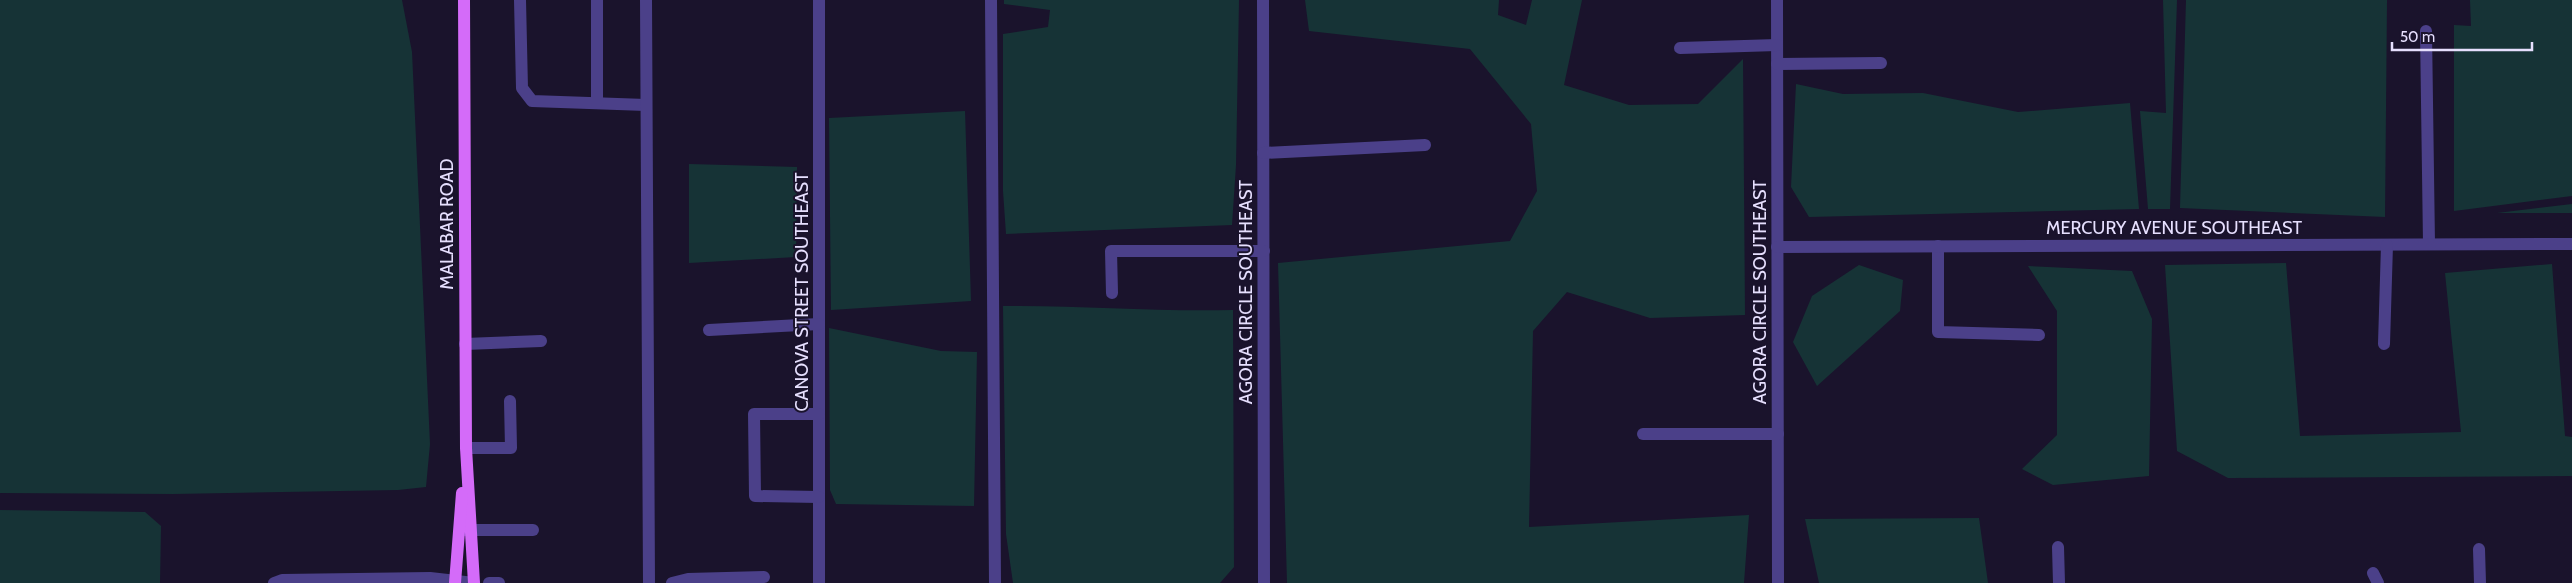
<svg xmlns="http://www.w3.org/2000/svg" width="2572" height="583" font-family="Cabin,sans-serif">
<rect width="100%" height="100%" fill="#1a132c"/>
<g fill="#163336">
<path d="M0,0H402L412,52L430,444L426,487L398,490L173,494L0,493Z"/>
<path d="M1004,0H1239L1236,165L1232,225L1006,234L1003,191V34L1048,27L1050,10L1004,4Z"/>
<path d="M1305,0H1499L1498,15L1526,25L1532,0H1582L1564,85L1629,105L1698,104L1743,59L1745,315L1650,318L1567,292L1533,331L1529,527L1749,515L1744,583H1287L1278,263L1510,241L1537,191L1531,124L1470,49L1309,31Z"/>
<path d="M2163,0H2177L2170,209H2148L2140,111L2166,113Z"/>
<path d="M2186,0H2387L2385,217L2180,208Z"/>
<path d="M2470,0H2572V196L2454,211V25L2471,26Z"/>
<path d="M1796,84L1843,94L1923,93L2018,112L2130,103L2139,209L1809,217L1791,187Z"/>
<path d="M965,111L971,301L831,310L829,118Z"/>
<path d="M689,164L797,167L796,257L689,263Z"/>
<path d="M2572,204V213H2497Z"/>
<path d="M2286,263L2300,436L2461,432L2445,273L2552,264L2565,436L2572,437V476L2228,478L2177,451L2165,265Z"/>
<path d="M1859,265L1903,280L1900,311L1817,386L1793,342L1812,296Z"/>
<path d="M2028,266L2132,271L2152,319L2149,476L2053,485L2022,469L2057,435V311Z"/>
<path d="M1003,306C1080,305 1156,312 1233,310L1234,567L1220,583H1013L1006,534Z"/>
<path d="M829,328L941,351L977,352L974,506L836,504L830,490Z"/>
<path d="M0,510L145,512L161,526L160,583H0Z"/>
<path d="M1979,518L1988,583H1819L1805,519Z"/>
</g>
<g fill="none" stroke-linecap="round" stroke-linejoin="round">
<g stroke="#4b4089" stroke-width="12">
<path d="M520,0L522,88L532,101L646,105"/>
<path d="M597,0V103"/>
<path d="M646,0L649,583"/>
<path d="M819,0V583"/>
<path d="M991,0L995,583"/>
<path d="M1263,0L1264,583"/>
<path d="M1777,0L1778,583"/>
<path d="M2426,31L2429,244"/>
<path d="M1680,48L1777,45"/>
<path d="M1777,64L1881,63"/>
<path d="M1263,153L1425,145"/>
<path d="M1938,246V332L2039,335"/>
<path d="M1777,247L2572,244"/>
<path d="M1112,293L1111,251H1264"/>
<path d="M709,330L819,324"/>
<path d="M465,344L541,341"/>
<path d="M2384,344L2387,245"/>
<path d="M1643,434H1778"/>
<path d="M466,448H511L510,401"/>
<path d="M819,497L755,496L754,414H819"/>
<path d="M462,530H533"/>
<path d="M2058,547L2059,583"/>
<path d="M2479,549L2480,583"/>
<path d="M2373,573L2378,583"/>
<path d="M274,583L282,580L430,578L474,583"/>
<path d="M489,583H499"/>
<path d="M672,583L688,579L764,577"/>
</g>
<g stroke="#d46bf9" stroke-width="12">
<path d="M464,0L466,448L474,583"/>
<path d="M455,583L462,493"/>
</g>
</g>
<g text-anchor="middle" dominant-baseline="central" stroke-width="4" stroke-linejoin="round" paint-order="stroke">
<g font-size="18" fill="#e6dffe" stroke="#1a132c">
<text transform="translate(447 224) rotate(-90)">MALABAR ROAD</text>
<text x="2174" y="228">MERCURY AVENUE SOUTHEAST</text>
<text transform="translate(802 292) rotate(-90)">CANOVA STREET SOUTHEAST</text>
<text transform="translate(1246 292) rotate(-90)">AGORA CIRCLE SOUTHEAST</text>
<text transform="translate(1760 292) rotate(-90)">AGORA CIRCLE SOUTHEAST</text>
</g>
</g>
<path d="M2392 42v8h140v-8" fill="none" stroke="#e6dffe" stroke-width="2.5"/>
<text x="2400" y="42" font-size="15" fill="#e6dffe" stroke="#1a132c" stroke-width="4" paint-order="stroke">50 m</text>
</svg>
